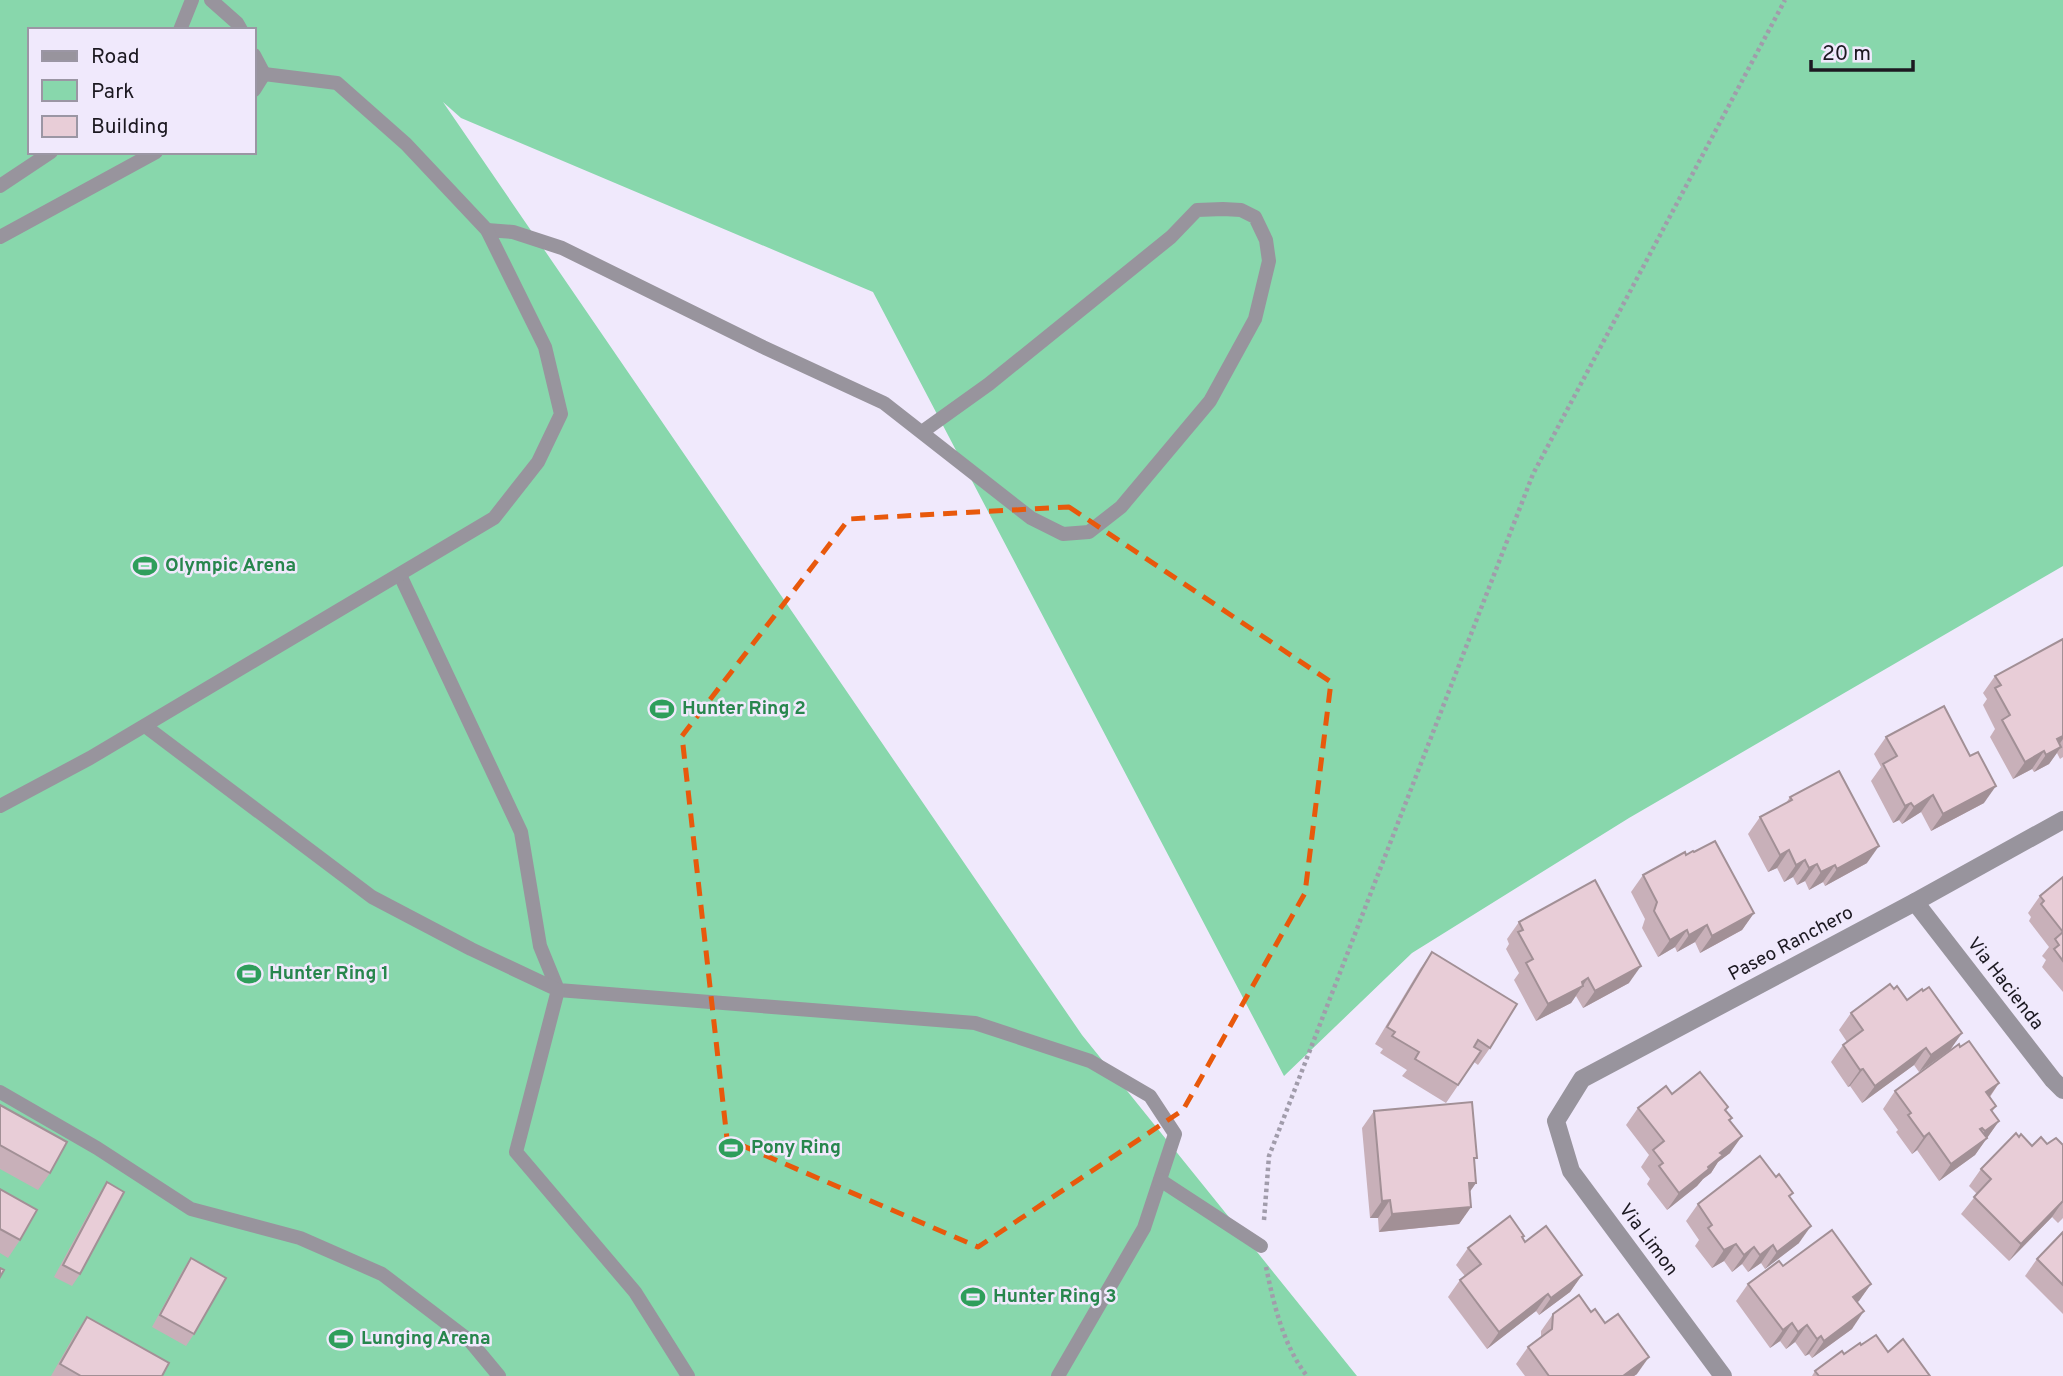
<svg xmlns="http://www.w3.org/2000/svg" width="2063" height="1376" font-family="Overpass,sans-serif">
<rect width="100%" height="100%" fill="#f0e9fc"/>
<path fill="#88d7ac" fill-rule="evenodd" d="M0,0H2063V566L1629,818L1412,953L1284,1076L873,292L461,118L443,102L1082,1035L1357,1376H0ZM30,30H254V152H30Z"/>
<g fill="none" stroke-linecap="round" stroke-linejoin="round">
<g stroke="#a19cab" stroke-width="4.5" stroke-dasharray="3.5 3.5" stroke-linecap="butt">
<path d="M1264,1220L1269,1156L1533,474L1785,0"/>
<path d="M1266,1267C1274,1305 1283,1345 1307,1376"/>
</g>
<g stroke="#98949d" stroke-width="14">
<path d="M211,0L237,23L241,30"/>
<path d="M180,30L192,0"/>
<path d="M254,55L264,74L254,90"/>
<path d="M0,186L51,152"/>
<path d="M487,230L513,232L562,248L763,347L884,403L1031,518L1063,534L1089,532L1121,507L1210,401L1255,319L1269,261L1266,240L1255,217L1241,210L1223,209L1197,210L1171,237L989,384L922,432"/>
<path d="M0,237L156,152"/>
<path d="M400,575L521,832L540,946L558,990L975,1023L1090,1061L1150,1096L1175,1134L1144,1228L1058,1376"/>
<path d="M145,726L372,897L471,949L558,990L516,1152L635,1292L688,1376"/>
<path d="M0,806L90,758L494,518L538,462L561,414L545,347L487,230L406,144L337,83L264,74"/>
<path d="M0,1092L97,1148L191,1209L300,1238L382,1274L470,1341L499,1376"/>
<path d="M1160,1180L1261,1246"/>
</g>
<g stroke="#98949d" stroke-width="18">
<path d="M1915,902L2053,1080L2063,1090"/>
<path d="M1723,1376L1571,1171L1556,1121L1582,1079L1915,902L2063,820"/>
</g>
</g>
<g fill="#c8b0b9">
<path d="M2063,639V757L2060,759L2057,753L2049,764L2034,772L2032,769L2013,779L1990,737L1995,729L1983,705L1987,699L1983,693L1995,676Z"/>
<path d="M1886,737L1984,803L1931,831L1921,812L1902,824L1899,820L1893,823L1871,781L1881,767L1874,754Z"/>
<path d="M1790,797L1867,863L1825,886L1823,882L1809,890L1805,881L1797,885L1793,877L1784,882L1777,868L1768,872L1748,834L1760,817L1786,803Z"/>
<path d="M1686,855L1754,913L1742,930L1700,953L1695,942L1677,952L1675,947L1658,957L1642,928L1645,919L1631,892L1643,875Z"/>
<path d="M2063,877V992L2042,967L2046,960L2042,956L2049,947L2029,921L2031,917L2028,913L2040,896Z"/>
<path d="M1519,922L1629,983L1583,1008L1576,996L1571,1003L1536,1021L1514,980L1519,973L1506,949L1509,944L1507,939Z"/>
<path d="M1432,952L1490,1048L1478,1065L1474,1062L1446,1103L1402,1076L1407,1070L1380,1053L1383,1049L1375,1044L1420,969Z"/>
<path d="M1894,989L1907,1000L1962,1033L1950,1050L1919,1072L1914,1065L1862,1103L1850,1086L1848,1087L1831,1062L1843,1045L1847,1042L1839,1030L1851,1013Z"/>
<path d="M1999,1083L1990,1097L1996,1106L1992,1112L1999,1121L1975,1155L1939,1181L1917,1150L1912,1154L1896,1132L1898,1130L1883,1109L1895,1091Z"/>
<path d="M1672,1094L1726,1111L1732,1118L1730,1121V1153L1718,1162L1711,1173L1703,1179L1697,1186L1667,1210L1647,1184L1650,1179L1641,1167L1649,1155L1626,1125L1638,1108Z"/>
<path d="M0,1105L50,1173L38,1190L0,1169Z"/>
<path d="M1374,1111L1474,1162L1476,1183L1470,1191L1471,1207L1459,1224L1379,1232L1378,1218H1370L1362,1128Z"/>
<path d="M2019,1137L2032,1146L2047,1144L2063,1145V1218L2058,1223L2052,1217L2009,1261L1961,1214L1977,1194L1969,1186L1981,1169Z"/>
<path d="M107,1182L80,1274L72,1286L54,1277L99,1194Z"/>
<path d="M0,1189L20,1240L8,1258L0,1253Z"/>
<path d="M1790,1197L1799,1243L1765,1269L1761,1263L1748,1272L1742,1264L1732,1272L1724,1261L1712,1268L1695,1246L1699,1240L1686,1221L1698,1204Z"/>
<path d="M2063,1232V1314L2025,1276L2037,1259Z"/>
<path d="M1524,1236L1522,1238L1525,1242L1582,1275L1570,1292L1539,1315L1536,1311L1487,1349L1448,1297L1460,1280L1465,1276L1456,1265L1468,1248Z"/>
<path d="M191,1258L194,1334L186,1346L152,1327L183,1270Z"/>
<path d="M1783,1266L1871,1284L1857,1303L1852,1329L1812,1358L1809,1354L1805,1356L1795,1342L1786,1349L1780,1341L1770,1348L1736,1301L1748,1284Z"/>
<path d="M1553,1314L1637,1374L1634,1376H1525L1516,1364L1528,1347L1541,1338V1331Z"/>
<path d="M87,1317L162,1376H51L75,1334Z"/>
<path d="M1861,1345L1888,1352L1930,1376H1812L1815,1371Z"/>
</g>
<g fill="#a29096">
<path d="M2063,736V739L2056,749L2061,747L2049,764L2034,772L2057,739Z"/>
<path d="M2044,751L2032,769L2013,779L2025,762Z"/>
<path d="M1996,786L1984,803L1931,831L1943,814Z"/>
<path d="M1933,795L1921,812L1902,824L1914,807Z"/>
<path d="M1911,803L1899,820L1893,823L1905,806Z"/>
<path d="M1879,846L1867,863L1825,886L1837,869Z"/>
<path d="M1789,850L1777,868L1768,872L1780,855Z"/>
<path d="M1805,860L1793,877L1784,882L1796,865Z"/>
<path d="M1817,864L1805,881L1797,885L1809,868Z"/>
<path d="M1835,865L1823,882L1809,890L1821,872Z"/>
<path d="M1754,913L1742,930L1700,953L1712,936Z"/>
<path d="M1707,925L1695,942L1677,952L1689,935Z"/>
<path d="M1687,930L1675,947L1658,957L1670,940Z"/>
<path d="M1641,966L1629,983L1583,1008L1595,991Z"/>
<path d="M1588,978L1571,1003L1536,1021L1548,1004Z"/>
<path d="M1962,1033L1950,1050L1919,1072L1931,1055Z"/>
<path d="M1926,1048L1914,1065L1862,1103L1875,1086Z"/>
<path d="M1863,1069L1850,1086L1848,1087L1860,1070Z"/>
<path d="M1999,1083L1987,1100L1986,1092Z"/>
<path d="M1999,1121L1975,1155L1939,1181L1951,1164L1975,1147L1985,1131Z"/>
<path d="M1929,1133L1917,1150L1912,1154L1924,1137Z"/>
<path d="M1742,1136L1730,1153L1718,1162L1711,1173L1703,1179L1697,1186L1667,1210L1679,1193L1720,1153Z"/>
<path d="M1469,1183H1476L1464,1200Z"/>
<path d="M1390,1200L1378,1218H1370L1382,1201Z"/>
<path d="M2063,1201L2052,1217L2009,1261L2021,1244Z"/>
<path d="M1471,1207L1459,1224L1379,1232L1392,1214Z"/>
<path d="M1811,1226L1799,1243L1765,1269L1777,1252Z"/>
<path d="M1736,1244L1724,1261L1712,1268L1724,1250Z"/>
<path d="M1773,1245L1761,1263L1748,1272L1760,1255Z"/>
<path d="M1754,1247L1742,1264L1732,1272L1744,1255Z"/>
<path d="M1582,1275L1570,1292L1539,1315L1551,1298Z"/>
<path d="M1871,1284L1859,1301L1841,1314L1853,1297Z"/>
<path d="M1548,1294L1536,1311L1487,1349L1499,1332Z"/>
<path d="M1864,1311L1852,1329L1812,1358L1824,1341Z"/>
<path d="M1792,1323L1780,1341L1770,1348L1783,1330Z"/>
<path d="M1807,1325L1795,1342L1786,1349L1798,1332Z"/>
<path d="M1821,1336L1809,1354L1805,1356L1817,1339Z"/>
<path d="M1649,1357L1637,1374L1634,1376H1623Z"/>
</g>
<g fill="#e8cdd7" stroke="#a29096" stroke-width="2">
<path d="M2063,639V736L2057,739L2061,747L2046,755L2044,751L2025,762L2002,720L2010,715L1995,688L2001,685L1995,676Z"/>
<path d="M1944,706L1970,756L1978,752L1996,786L1943,814L1933,795L1914,807L1911,803L1905,806L1883,764L1897,756L1886,737Z"/>
<path d="M1839,771L1879,846L1837,869L1835,865L1821,872L1817,864L1809,868L1805,860L1796,865L1789,850L1780,855L1760,817L1792,800L1790,797Z"/>
<path d="M1715,841L1754,913L1712,936L1707,925L1689,935L1687,930L1670,940L1654,911L1657,902L1643,875L1685,852L1686,855L1693,851L1694,852Z"/>
<path d="M2063,877V932L2041,904L2044,901L2040,896Z"/>
<path d="M1595,880L1641,966L1595,991L1588,978L1582,982L1583,986L1548,1004L1526,963L1533,959L1518,932L1523,930L1519,922Z"/>
<path d="M2063,932V961L2054,949L2059,945L2055,939Z"/>
<path d="M1432,952L1517,1004L1490,1048L1478,1040L1474,1047L1481,1051L1458,1085L1415,1059L1419,1052L1392,1036L1395,1032L1387,1027Z"/>
<path d="M1890,984L1894,989L1897,986L1907,1000L1922,989L1923,991L1929,987L1962,1033L1931,1055L1926,1048L1875,1086L1863,1069L1860,1070L1843,1045L1863,1030L1851,1013Z"/>
<path d="M1969,1041L1999,1083L1986,1092L1996,1106L1991,1110L1999,1121L1985,1131L1982,1128L1980,1129L1987,1138L1951,1164L1929,1133L1924,1137L1908,1115L1911,1113L1895,1091L1959,1044L1960,1047Z"/>
<path d="M1700,1072L1728,1107L1725,1110L1732,1118L1729,1120L1742,1136L1720,1153L1723,1155L1708,1167L1709,1169L1679,1193L1659,1166L1663,1163L1653,1150L1664,1141L1638,1108L1666,1086L1672,1094Z"/>
<path d="M1472,1102L1477,1158H1474L1476,1183H1469L1471,1207L1392,1214L1390,1200L1382,1201L1374,1111Z"/>
<path d="M0,1105L67,1142L50,1173L0,1145Z"/>
<path d="M2016,1133L2019,1137L2021,1134L2032,1146L2041,1137L2047,1144L2056,1138L2063,1145V1201L2021,1244L1974,1197L1991,1179L1981,1169Z"/>
<path d="M1760,1156L1776,1177L1779,1174L1793,1193L1789,1196L1811,1226L1777,1252L1773,1245L1760,1255L1754,1247L1744,1255L1736,1244L1724,1250L1708,1228L1712,1225L1698,1204Z"/>
<path d="M107,1182L124,1192L80,1274L63,1265Z"/>
<path d="M0,1189L37,1210L20,1240L0,1229Z"/>
<path d="M1510,1216L1524,1236L1522,1237L1525,1242L1546,1226L1582,1275L1551,1298L1548,1294L1499,1332L1460,1280L1481,1264L1468,1248Z"/>
<path d="M1832,1230L1871,1284L1853,1297L1864,1311L1824,1341L1821,1336L1817,1339L1807,1325L1798,1332L1792,1323L1783,1330L1748,1284L1779,1261L1783,1266Z"/>
<path d="M2063,1232V1285L2037,1259Z"/>
<path d="M191,1258L226,1278L194,1334L160,1315Z"/>
<path d="M0,1268L4,1270L0,1277Z"/>
<path d="M1579,1295L1591,1312L1595,1309L1605,1323L1618,1314L1649,1357L1623,1376H1549L1528,1347L1552,1329L1553,1314Z"/>
<path d="M87,1317L169,1363L162,1376H81L60,1364Z"/>
<path d="M1876,1335L1888,1352L1903,1339L1930,1376H1819L1815,1371L1842,1351L1844,1354L1860,1343L1861,1345Z"/>
</g>
<path fill="none" stroke="#e8590c" stroke-width="5" stroke-dasharray="14 9" stroke-linejoin="round" d="M1069,507L1331,682L1305,893L1183,1110L978,1247L727,1139L682,736L849,519Z"/>
<defs>
<g id="stadium-bare" transform="scale(1.89)"><path d="M0-5a6.5 5 0 1 0 0 10a6.5 5 0 1 0 0-10ZM-3.5-1.8h7v3.6h-7Z" fill="#2e9e5b" stroke="#f0e9fc" stroke-width="2.5" paint-order="stroke"/></g>
</defs>
<g fill-rule="evenodd">
<use href="#stadium-bare" x="145" y="566"/>
<use href="#stadium-bare" x="662" y="709"/>
<use href="#stadium-bare" x="249" y="974"/>
<use href="#stadium-bare" x="731" y="1148"/>
<use href="#stadium-bare" x="973" y="1297"/>
<use href="#stadium-bare" x="341" y="1339"/>
</g>
<g text-anchor="middle" dominant-baseline="central" stroke-width="5" stroke-linejoin="round" paint-order="stroke">
<g font-size="19" font-weight="bold" fill="#27864d" stroke="#f0e9fc" text-anchor="start">
<text x="165" y="566">Olympic Arena</text>
<text x="682" y="709">Hunter Ring 2</text>
<text x="269" y="974">Hunter Ring 1</text>
<text x="751" y="1148">Pony Ring</text>
<text x="993" y="1297">Hunter Ring 3</text>
<text x="361" y="1339">Lunging Arena</text>
</g>
<g font-size="19" fill="#1c1921" stroke="#f0e9fc">
<text transform="translate(1791 944) rotate(-28)">Paseo Ranchero</text>
<text transform="translate(2005 984) rotate(52)">Via Hacienda</text>
<text transform="translate(1648 1240) rotate(53)">Via Limon</text>
</g>
</g>
<rect x="28" y="28" width="228" height="126" fill="#f0e9fc" stroke="#9b96a4" stroke-width="2"/>
<rect x="42" y="51" width="35" height="10" fill="#98949d" stroke="#9b96a4" stroke-width="2"/>
<text x="91" y="63" font-size="21" fill="#1c1921">Road</text>
<rect x="42" y="80" width="35" height="21" fill="#88d7ac" stroke="#9b96a4" stroke-width="2"/>
<text x="91" y="98" font-size="21" fill="#1c1921">Park</text>
<rect x="42" y="116" width="35" height="21" fill="#e8cdd7" stroke="#9b96a4" stroke-width="2"/>
<text x="91" y="133" font-size="21" fill="#1c1921">Building</text>
<path d="M1811 60v10h102v-10" fill="none" stroke="#1c1921" stroke-width="3.5"/>
<text x="1822" y="60" font-size="21" fill="#1c1921" stroke="#f0e9fc" stroke-width="5" paint-order="stroke">20 m</text>
</svg>
